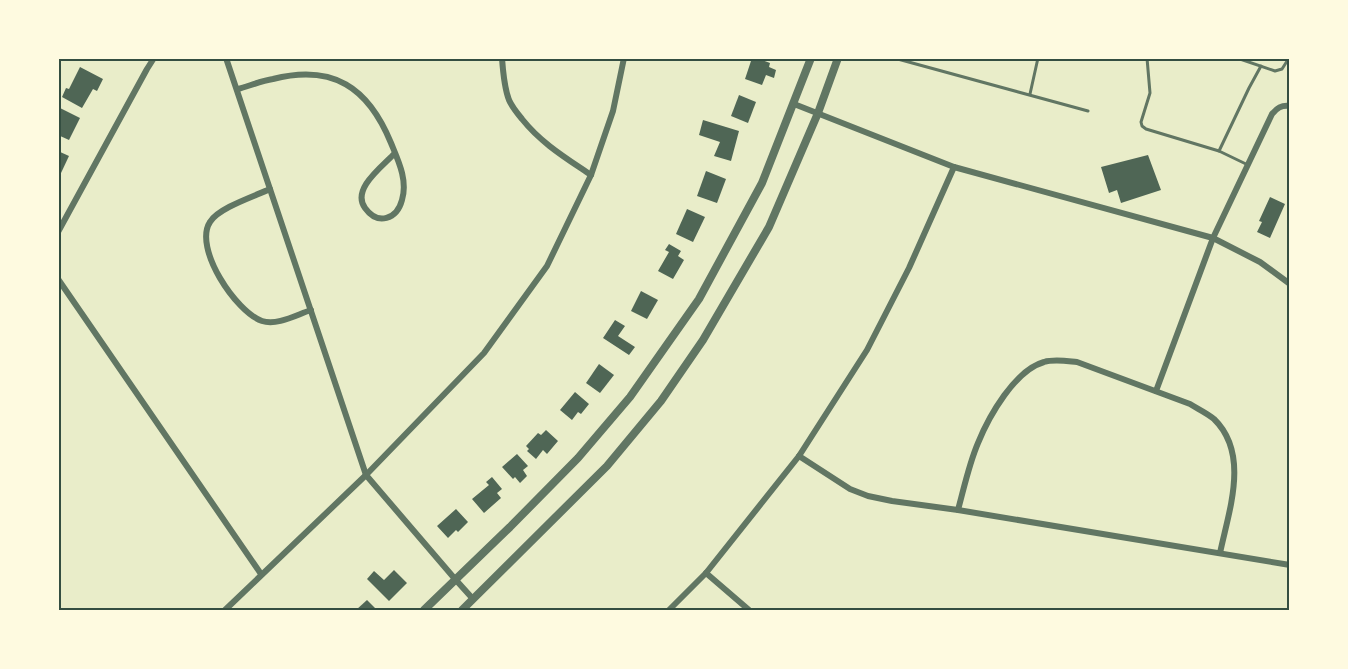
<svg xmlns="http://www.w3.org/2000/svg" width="1348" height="669" font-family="'Playfair Display',serif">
<rect width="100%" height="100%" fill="#e9edc9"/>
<g fill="#4f6655">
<path d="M752,58H757L770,63L769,67L776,70L774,78L766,75L762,85L745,79Z"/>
<path d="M80,67L103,79L97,91L93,89L82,108L62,97L66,88L69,89Z"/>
<path d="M739,95L756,102L748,123L731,116Z"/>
<path d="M58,107L80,118L69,140L58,135Z"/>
<path d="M703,120L739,131L731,161L714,156L720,142L699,135Z"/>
<path d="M58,151L69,156L61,173L58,172Z"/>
<path d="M1148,155L1161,190L1121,203L1117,190L1109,193L1101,167Z"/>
<path d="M706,171L726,179L717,203L697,196Z"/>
<path d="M1270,197L1285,204L1270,238L1257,232L1262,222L1259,221Z"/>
<path d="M687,209L705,217L693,242L676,234Z"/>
<path d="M669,244L681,251L678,256L684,260L673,279L658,271L669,252L665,250Z"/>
<path d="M641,291L658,300L647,319L631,311Z"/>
<path d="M615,320L625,326L618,336L635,347L629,355L603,338Z"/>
<path d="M599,364L614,375L600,393L586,383Z"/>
<path d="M575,392L589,404L581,414L578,412L572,420L560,410Z"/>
<path d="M546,430L558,441L547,454L543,450L536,459L527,451L529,449L526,446L538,433L541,435Z"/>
<path d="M517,454L528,466L523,470L527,476L520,483L515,477L513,479L502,467Z"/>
<path d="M492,477L502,489L497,493L501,498L484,513L472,499L489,485L486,482Z"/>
<path d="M456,509L468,522L458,532L456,530L448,538L437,526Z"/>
<path d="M394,570L407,583L389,601L367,579L374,571L384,580Z"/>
<path d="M367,600L377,610H356Z"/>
</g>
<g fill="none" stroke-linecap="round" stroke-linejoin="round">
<g stroke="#617663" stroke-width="3">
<path d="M894,58L1088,111"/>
<path d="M1147,58L1150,93L1141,122L1142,126L1146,129L1219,151L1246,164"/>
<path d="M1237,58L1275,71L1282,69L1289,58"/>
<path d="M1030,94L1038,58"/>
<path d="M1219,151L1249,88L1261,66"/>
</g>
<g stroke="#617663" stroke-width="6">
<path d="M226,58L366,475L455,579L473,599"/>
<path d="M502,58C503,72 504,87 509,100C512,107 517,113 522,119C541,143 566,158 591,175"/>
<path d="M238,89C249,86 261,81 273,79C333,64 368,87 391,143C398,160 408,180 402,200C397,219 378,226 365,208C351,189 383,166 395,153"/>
<path d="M794,104L954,167L1213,238L1260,262L1290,284"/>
<path d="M270,189C255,196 218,208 210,222C193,248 236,312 262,321C277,326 296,315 311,310"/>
<path d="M58,232L147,69L154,58"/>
<path d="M58,279L261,574"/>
<path d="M1156,391L1213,238L1272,114C1277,108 1281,105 1290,106"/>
<path d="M799,456L850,489L868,496L892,501L958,510L1290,565"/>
<path d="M958,510C964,488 969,464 978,443C989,416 1015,370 1044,362C1054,359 1066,361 1077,362L1190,404C1198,409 1207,413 1214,419C1250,454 1229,510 1220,553"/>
<path d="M706,573L749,610"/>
<path d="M225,610L366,475L484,353L547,266L591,175L613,111L624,58"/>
<path d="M669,610L706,573L799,456L867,350L909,268L954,167"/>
</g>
<g stroke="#617663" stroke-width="8">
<path d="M424,610L510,527L578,458L630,397L699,299L762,183L811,58"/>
<path d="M462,610L607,466L661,401L703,340L769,227L818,113L838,58"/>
</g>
</g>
<rect width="1348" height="669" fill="none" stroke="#fefae0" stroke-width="120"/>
<rect x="60" y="60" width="1228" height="549" fill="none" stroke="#344e41" stroke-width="2"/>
</svg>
